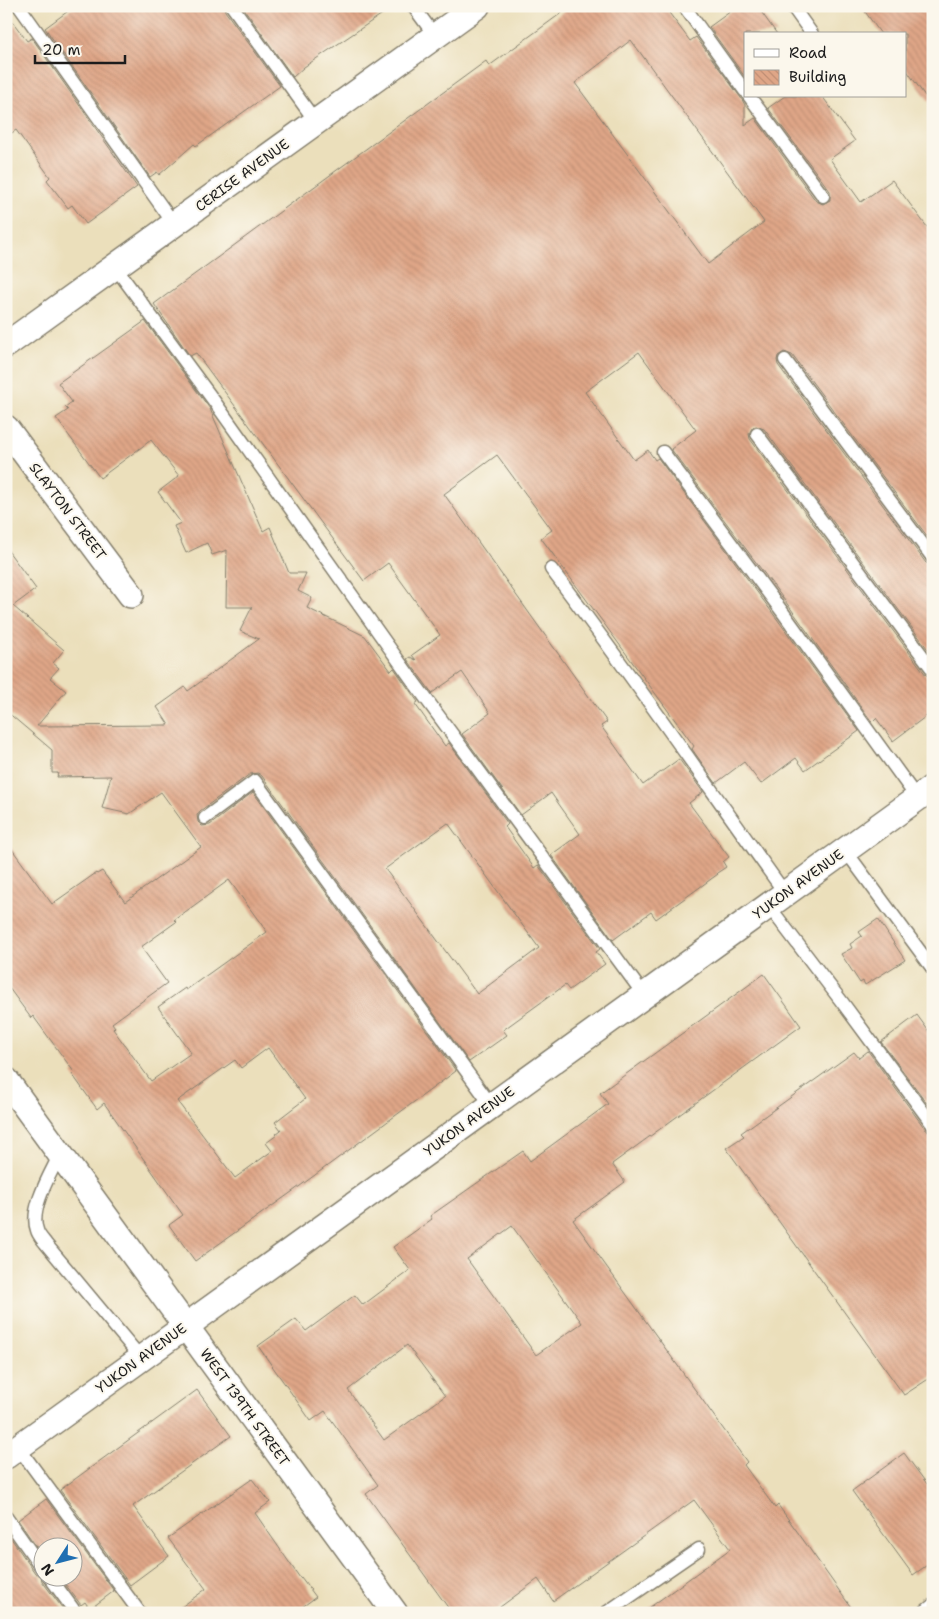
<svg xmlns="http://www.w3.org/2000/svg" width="939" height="1619" font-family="'Shantell Sans',sans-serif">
<defs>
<pattern id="building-back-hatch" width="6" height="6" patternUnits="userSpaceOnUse" patternTransform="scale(1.25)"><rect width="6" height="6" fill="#dfa687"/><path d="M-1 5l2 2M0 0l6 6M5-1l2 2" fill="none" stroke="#bf8e74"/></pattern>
</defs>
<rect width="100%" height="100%" fill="#fbf7ec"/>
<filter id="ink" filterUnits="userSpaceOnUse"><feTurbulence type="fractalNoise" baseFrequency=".02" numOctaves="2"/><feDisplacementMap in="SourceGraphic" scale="10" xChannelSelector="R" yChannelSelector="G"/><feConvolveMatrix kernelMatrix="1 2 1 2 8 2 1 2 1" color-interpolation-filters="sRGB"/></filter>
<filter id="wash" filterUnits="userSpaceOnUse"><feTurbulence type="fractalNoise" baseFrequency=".0096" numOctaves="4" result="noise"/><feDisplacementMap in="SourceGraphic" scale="20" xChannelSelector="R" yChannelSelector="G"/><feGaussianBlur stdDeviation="1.12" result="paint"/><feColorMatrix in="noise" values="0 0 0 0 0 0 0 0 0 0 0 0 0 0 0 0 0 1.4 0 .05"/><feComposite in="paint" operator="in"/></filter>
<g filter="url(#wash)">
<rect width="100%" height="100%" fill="#ebdfbb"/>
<g id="blocks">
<g fill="url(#building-back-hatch)" fill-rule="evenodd">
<path d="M75,6H224L225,11L280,86L196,146L194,144L159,175L157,172L150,177L45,28Z"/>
<path d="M242,6H394L304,67L293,77Z"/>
<path d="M571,6H664L690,41L696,37L741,98L745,105V125L755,118L816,201L823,204L830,200V191L768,108L785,96H822L855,141L830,159L861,202L892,180L933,235V544L792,355L784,352L778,356L777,360L778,365L926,563L933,566V656L764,429L756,426L752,428L749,434L750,439L926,675L933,678V711L893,741L876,718L872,722L791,609L671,449L696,430L639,352L585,392L634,460L648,450L655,460L658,458L777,619L859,731L805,770L796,758L761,784L744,762L716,783L692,749L694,746L541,538L552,530L497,455L444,494L607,722L601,726L643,785L679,759L703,792L689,803L729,857L723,862L726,867L717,873L718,874L656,919L651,912L613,940L551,855L580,834L551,793L521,815L462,734L490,713L462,672L432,693L407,659L410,657L416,660L412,655L440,635L388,563L364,581L196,353L190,356L154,304L486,61L489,66ZM631,40L764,222L708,264L575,83Z"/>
<path d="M738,6H757L777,34H745V77L709,27Z"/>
<path d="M861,6H933V107L905,68V34H881Z"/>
<path d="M6,13L27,41L32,38L137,187L86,224L72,205L68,208L47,180L50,177L16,130L6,137Z"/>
<path d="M145,321L210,409L263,531L270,527L289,573H306L298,591L312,598L307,608L365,636L391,671L394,668L418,702L415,704L445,746L449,743L508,824L505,827L534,868L538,865L600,949L596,952L605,964L569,990L565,985L503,1030L507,1035L469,1062L262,776L258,773L250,774L200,811L197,815L198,822L202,826L210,825L253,792L456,1071L296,1189L195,1261L169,1225L183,1215L104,1103L97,1109L72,1074L74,1072L33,1016L31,1018L6,984V841L52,904L96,873L97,874L102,871L125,902L201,847L161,792L129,814L102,808L111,776L57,777L58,773H52V750L6,711V548L36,589L13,606L64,650L53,663L59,668L50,678L66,691L37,726L169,725L157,707L185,687L188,691L259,639L240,631L252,607H226L227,550L212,555L207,543L186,553L174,526L181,523L158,492L179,476L151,440L100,478L56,418L68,410L65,407L72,402L58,383ZM448,823L539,948L477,994L385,869ZM229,880L267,932L186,990L185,988L158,1007L191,1053L151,1081L113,1029L115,1027L112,1023L167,983L141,947L176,922L174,920ZM268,1048L305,1099L275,1122L281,1130L276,1134L277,1135L266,1143L272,1151L235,1178L177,1101L235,1060L241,1068Z"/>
<path d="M878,919L905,960L865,985L863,981L860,983L841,954L852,948L850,944L862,936L859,932Z"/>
<path d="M764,974L801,1026L612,1164L625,1182L573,1220L747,1462L744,1465L775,1508L778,1505L799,1534L855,1613H642L730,1549L694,1500L553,1601L538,1579L492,1613H452L366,1494L378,1485L325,1411L311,1421L258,1346L296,1319L306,1331L355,1295L363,1305L410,1270L393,1247L432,1219L430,1216L523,1151L530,1161L608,1104L600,1093ZM512,1226L582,1323L536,1355L467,1259ZM407,1345L445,1396L384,1440L348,1390Z"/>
<path d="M917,1015L933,1037V1111L881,1042Z"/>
<path d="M868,1051L926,1130L933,1133V1376L904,1395L726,1148L744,1136L741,1133L854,1052L859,1058Z"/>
<path d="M197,1390L231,1436L133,1506L169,1556L130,1585L60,1490Z"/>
<path d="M904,1453L933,1492V1561L913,1575L852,1491Z"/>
<path d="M252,1479L270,1502L255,1513L300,1578L301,1577L316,1597L294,1613H173L206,1589L168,1538Z"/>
<path d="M46,1499L114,1591L90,1609L85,1602L81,1605L59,1576H72V1546H42V1555L18,1520Z"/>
<path d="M6,1531L35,1573L41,1576L42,1581L66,1613H6Z"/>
</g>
</g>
</g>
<g filter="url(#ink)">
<use href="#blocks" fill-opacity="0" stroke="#847e6c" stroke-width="1"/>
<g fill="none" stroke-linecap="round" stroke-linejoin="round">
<g stroke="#847e6c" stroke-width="15">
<g id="lane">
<path d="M19,6L174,224"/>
<path d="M232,6L316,122"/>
<path d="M413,6L435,36"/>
<path d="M684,6L745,91"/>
<path d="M792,6L812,34"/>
<path d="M749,96L823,196"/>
<path d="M115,267L214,401L413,681L644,995"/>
<path d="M785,360L933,558"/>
<path d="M757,434L933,670"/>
<path d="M663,452L784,614L917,798"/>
<path d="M551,569C632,675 707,785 785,893"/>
<path d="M205,818L255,781L491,1105"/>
<path d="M845,850L933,969"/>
<path d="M768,905L842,1002L933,1125"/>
<path d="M60,1154C51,1173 29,1209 37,1230C38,1235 43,1240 46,1244L141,1358"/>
<path d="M18,1447L140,1613"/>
<path d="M6,1517L42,1568"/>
<path d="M49,1576L76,1613"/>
<path d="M606,1613L699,1549"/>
<path d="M923,1613L933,1605"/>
</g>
</g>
<g stroke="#847e6c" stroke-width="28">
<g id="street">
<path d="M6,345L477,6"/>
<path d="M6,428L131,595"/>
<path d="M6,1080L395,1613"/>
<path d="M6,1456L933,787"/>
</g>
</g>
<use href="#lane" stroke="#fff" stroke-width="12"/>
<use href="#street" stroke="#fff" stroke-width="25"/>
</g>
</g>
<g text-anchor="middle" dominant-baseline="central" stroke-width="4" stroke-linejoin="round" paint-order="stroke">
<g font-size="14" fill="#1c1c1c" stroke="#fbf7ec">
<text transform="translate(242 175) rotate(-36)">CERISE AVENUE</text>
<text transform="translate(68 511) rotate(53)">SLAYTON STREET</text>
<text transform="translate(798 884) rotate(-36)">YUKON AVENUE</text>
<text transform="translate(469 1121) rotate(-36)">YUKON AVENUE</text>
<text transform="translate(141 1358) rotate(-36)">YUKON AVENUE</text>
<text transform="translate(245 1407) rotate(54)">WEST 139TH STREET</text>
</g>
</g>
<rect width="939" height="1619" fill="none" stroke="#fbf7ec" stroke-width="25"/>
<rect x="744" y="32" width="162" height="65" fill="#fbf7ec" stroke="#a29f99"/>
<rect x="754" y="49" width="25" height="8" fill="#ffffff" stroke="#a29f99"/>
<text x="789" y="58" font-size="15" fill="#1c1c1c">Road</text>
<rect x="754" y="70" width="25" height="15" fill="url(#building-back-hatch)" stroke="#a29f99"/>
<text x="789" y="82" font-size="15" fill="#1c1c1c">Building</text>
<g transform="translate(58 1562) rotate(234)"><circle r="24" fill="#fbf7ec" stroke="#a29f99"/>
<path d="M0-4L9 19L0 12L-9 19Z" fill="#1f6fb2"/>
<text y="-8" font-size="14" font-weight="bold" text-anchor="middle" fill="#1c1c1c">N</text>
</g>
<path d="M35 55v8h90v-8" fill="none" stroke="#1c1c1c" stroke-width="2.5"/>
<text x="42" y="55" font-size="15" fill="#1c1c1c" stroke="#fbf7ec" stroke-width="4" paint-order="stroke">20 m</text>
</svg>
